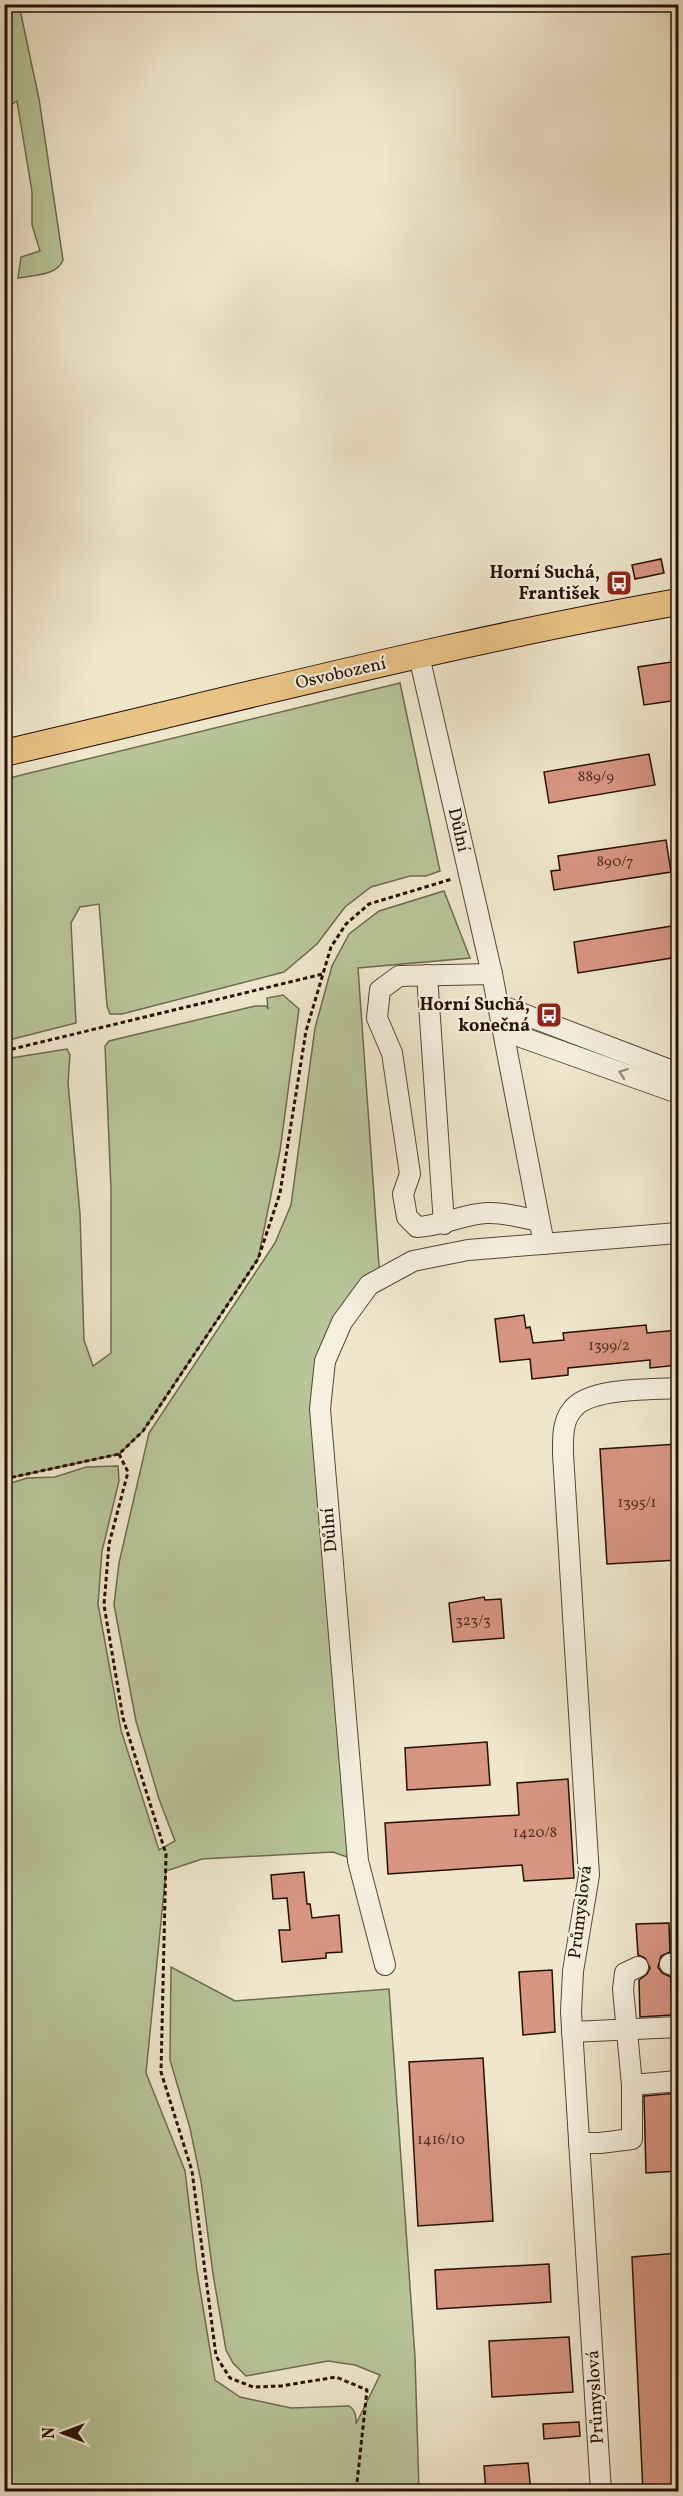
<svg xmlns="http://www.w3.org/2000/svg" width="683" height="2496" font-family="Vollkorn,serif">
<rect width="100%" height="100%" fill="#efe6cc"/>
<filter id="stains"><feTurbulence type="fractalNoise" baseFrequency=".00333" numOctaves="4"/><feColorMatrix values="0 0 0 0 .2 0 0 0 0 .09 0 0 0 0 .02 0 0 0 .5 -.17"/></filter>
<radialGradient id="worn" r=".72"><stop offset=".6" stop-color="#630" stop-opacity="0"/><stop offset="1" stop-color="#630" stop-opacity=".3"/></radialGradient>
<g fill="#b7c599" stroke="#6f6a4e" stroke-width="1.5">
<path d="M5,4L19,5L39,99L63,260C57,276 33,275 18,278L21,257L40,251L32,225V192L17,101L5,109Z"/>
<path d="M400,683L440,871L426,876H410L371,887L345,907L317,944L284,972L122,1014H110L107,1006L99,904L80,907L71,923L76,1023L5,1041V779Z"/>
<path d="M444,891L470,958L358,968L380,1280L325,1361L358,1861L333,1852L202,1859L166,1871L146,2073L185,2171L197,2271L215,2380L240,2397L291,2408L349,2406C356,2411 356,2416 356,2424L380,2375L355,2365L328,2361L246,2376L233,2363L226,2350L213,2274L201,2181L190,2128L170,2060L171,1967L235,2001L389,1989L415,2357L419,2491L5,2492V1485L27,1478L55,1477L86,1467L118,1466L119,1481L102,1551L98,1604L121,1730L159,1850L175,1841L159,1799L136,1721L114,1605L119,1563L149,1433L275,1243L291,1205L315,1028L332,966L349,934L379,911Z"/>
<path d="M283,995L299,1009L280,1151L258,1259L143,1431L119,1454L5,1479V1059L67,1049L70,1055L68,1083L80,1214L84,1340L93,1366L111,1353V1189L105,1046L109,1041L255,1006H266L268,1009L267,998Z"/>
</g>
<g fill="#d79582" stroke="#270f04" stroke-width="1.5">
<path d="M661,559L664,573L635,579L632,565Z"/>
<path d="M678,661V700L644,705L638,667Z"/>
<path d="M649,754L655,785L549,803L544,772Z"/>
<path d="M666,840L671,872L554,890L551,871L560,870L558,856Z"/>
<path d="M678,925V957L578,973L574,942Z"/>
<path d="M524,1315L526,1328L530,1327L533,1343L564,1340L563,1333L646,1325L647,1333L678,1330V1365L650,1368V1360L568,1368V1375L532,1379L530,1359L500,1362L495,1319Z"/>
<path d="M678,1444V1560L607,1564L600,1449Z"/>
<path d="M484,1597L485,1600L501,1599L504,1638L453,1642L449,1603Z"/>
<path d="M487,1742L490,1785L407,1790L405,1748Z"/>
<path d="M568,1779L574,1878L524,1881L522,1865L388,1874L385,1823L519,1815L517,1783Z"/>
<path d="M304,1872L307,1904H310L312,1918L339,1915L342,1952L326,1953V1958L282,1962L279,1930H290L287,1898L273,1899L271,1875Z"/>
<path d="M669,1923L670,1952L661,1956L658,1967L662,1973L671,1977L672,2015L640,2017L639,1980L647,1974L650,1968L645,1958L638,1955L636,1924Z"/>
<path d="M552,1970L555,2032L523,2035L519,1972Z"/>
<path d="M483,2058L493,2221L418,2226L409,2062Z"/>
<path d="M678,2093V2171L646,2173L644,2096Z"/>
<path d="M678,2253V2492H643L632,2257Z"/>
<path d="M549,2264L551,2302L437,2309L435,2270Z"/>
<path d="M569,2337L573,2392L492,2397L489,2341Z"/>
<path d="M579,2422L580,2436L544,2439L543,2424Z"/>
<path d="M528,2463L531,2492H486L484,2466Z"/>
</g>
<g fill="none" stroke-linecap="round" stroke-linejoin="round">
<g stroke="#594536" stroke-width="22">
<g id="minor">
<path d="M419,656L492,974L544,1244"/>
<path d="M492,974L399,976L380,990L377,1018L392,1053L410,1174L403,1194L407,1217L417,1227C441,1226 464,1214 487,1213C505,1212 522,1218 539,1221"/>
<path d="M427,975L444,1224"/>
<path d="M497,1004L678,1073"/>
<path d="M500,1009L521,1037L678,1093"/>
<path d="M670,1964L678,1966"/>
<path d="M385,1965L358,1861L320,1409L325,1361L342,1322L369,1285L413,1261L468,1250L678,1233"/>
<path d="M572,2032L678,2027"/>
<path d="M632,2085L678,2081"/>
<path d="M579,2143H600L632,2139V2085L623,1989L625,1973L638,1967"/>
<path d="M601,2492L571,2012L573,1971L589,1875L563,1454C563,1439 562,1422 572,1410C589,1387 651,1390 678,1388"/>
</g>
</g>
<g stroke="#270f04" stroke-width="28">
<path id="major" d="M4,753C228,701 452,642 678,602"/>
</g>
<g stroke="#270f04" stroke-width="3" stroke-dasharray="4.5 3" stroke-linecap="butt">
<path d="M4,1051L323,974"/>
<path d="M119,1454L128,1472L109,1544L104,1605L123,1718L166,1854L161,2072L192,2171L216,2356L230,2378L253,2387L281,2386L336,2377L367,2390L356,2492"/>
<path d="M4,1479L119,1454L143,1431L258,1259L280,1193L306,1031L331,947L346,924L369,904L452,879"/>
</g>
<use href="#minor" stroke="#f5efde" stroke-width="20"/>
<use href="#major" stroke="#e8c386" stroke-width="26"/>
</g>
<defs><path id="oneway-chevron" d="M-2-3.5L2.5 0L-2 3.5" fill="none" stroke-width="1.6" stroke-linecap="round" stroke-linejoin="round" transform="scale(1.5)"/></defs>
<use stroke="#988a7c" href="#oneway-chevron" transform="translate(623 1073) rotate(-160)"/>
<defs>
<g id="bus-square" transform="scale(1.35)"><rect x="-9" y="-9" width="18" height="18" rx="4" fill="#8f2418" stroke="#f5efde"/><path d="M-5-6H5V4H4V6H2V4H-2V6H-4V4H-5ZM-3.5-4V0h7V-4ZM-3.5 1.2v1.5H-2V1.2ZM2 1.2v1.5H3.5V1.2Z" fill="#fff"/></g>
</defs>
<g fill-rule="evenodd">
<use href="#bus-square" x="619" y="583"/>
<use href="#bus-square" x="549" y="1015"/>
</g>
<g text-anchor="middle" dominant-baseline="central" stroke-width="4.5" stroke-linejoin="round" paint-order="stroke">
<g font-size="15" fill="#533024">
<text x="596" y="777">889/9</text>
<text x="615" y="862">890/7</text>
<text x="609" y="1346">1399/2</text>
<text x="637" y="1503">1395/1</text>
<text x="473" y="1621">323/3</text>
<text x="535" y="1833">1420/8</text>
<text x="441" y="2140">1416/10</text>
</g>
<g font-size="18" font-weight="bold" fill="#270f04" stroke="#f5efde" text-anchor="end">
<text x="600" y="573">Horní Suchá,<tspan x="600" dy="21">František</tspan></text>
<text x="530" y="1005">Horní Suchá,<tspan x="530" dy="21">konečná</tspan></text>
</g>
<g font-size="18" fill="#270f04" stroke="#f5efde">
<text transform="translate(341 674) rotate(-13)">Osvobození</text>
<text transform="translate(458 830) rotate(77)">Důlní</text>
<text transform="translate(330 1530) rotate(-95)">Důlní</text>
<text transform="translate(581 1912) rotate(-83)">Průmyslová</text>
<text transform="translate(596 2397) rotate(-93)">Průmyslová</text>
</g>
</g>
<rect width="683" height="2496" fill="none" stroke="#efe6cc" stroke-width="24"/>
<rect x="6" y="6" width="671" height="2484" fill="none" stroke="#270f04" stroke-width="3"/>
<rect x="12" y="12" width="659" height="2472" fill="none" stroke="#270f04" stroke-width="1.5"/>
<g transform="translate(63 2433) rotate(270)" stroke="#f5efde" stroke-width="4.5" paint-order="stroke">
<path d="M0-4.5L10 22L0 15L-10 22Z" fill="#270f04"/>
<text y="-9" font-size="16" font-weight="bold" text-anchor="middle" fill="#270f04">N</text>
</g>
<rect width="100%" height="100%" filter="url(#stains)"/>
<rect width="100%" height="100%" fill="url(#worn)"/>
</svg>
